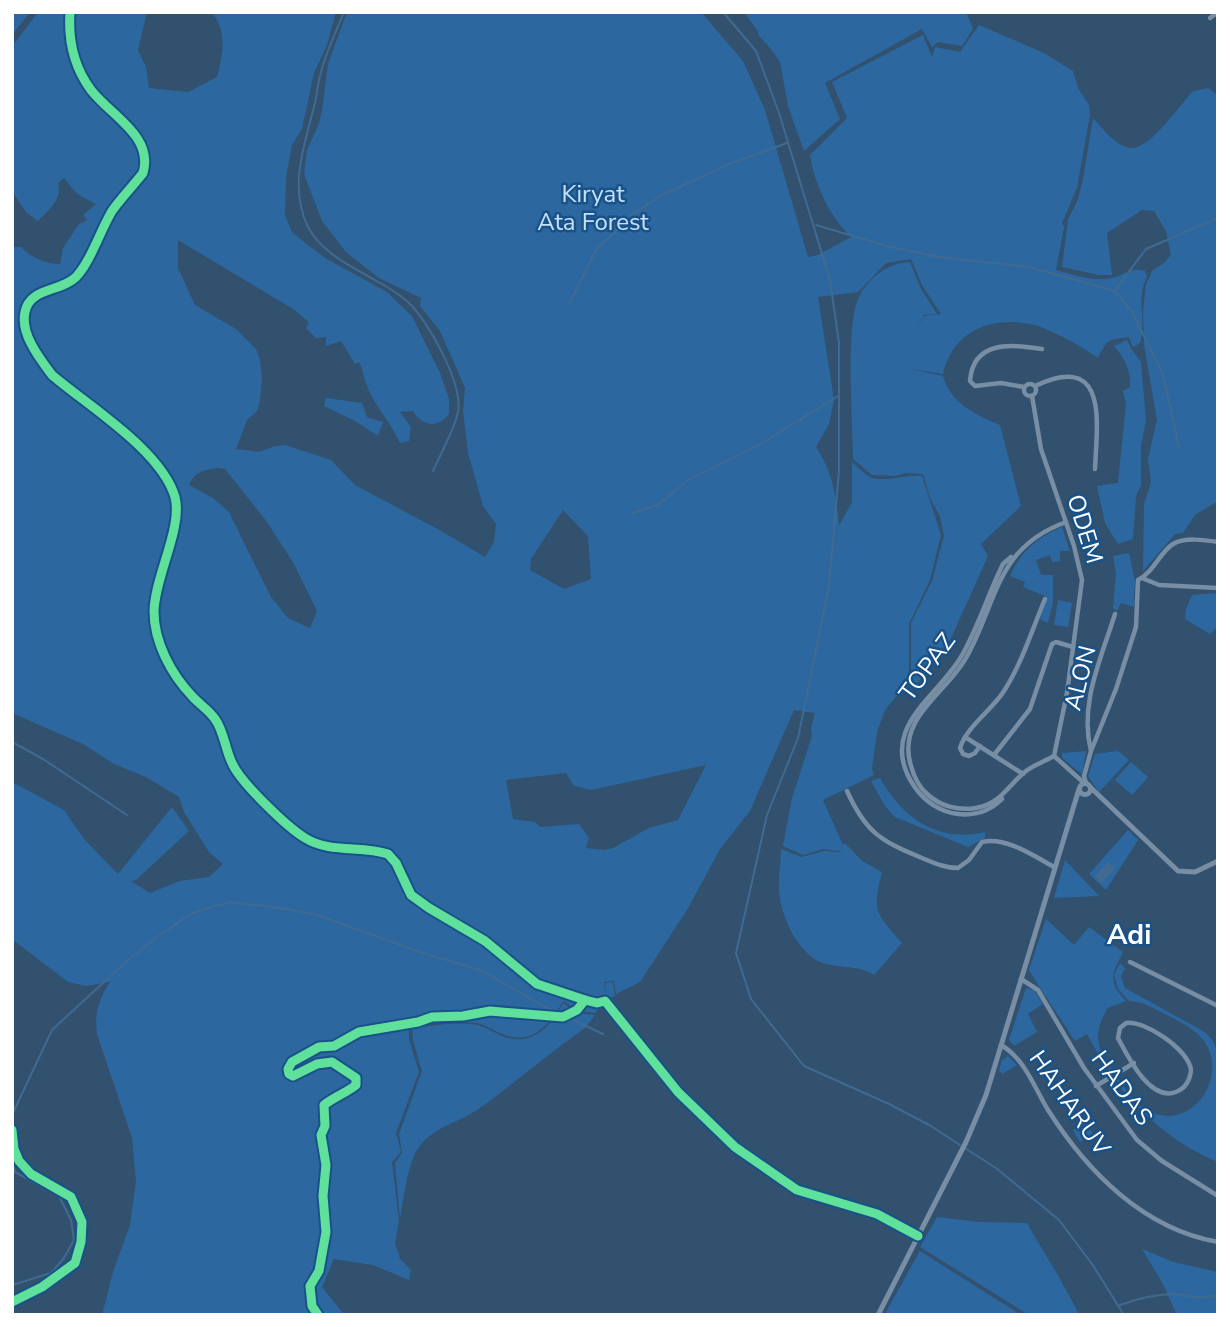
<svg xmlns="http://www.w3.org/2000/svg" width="1230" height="1327" font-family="'Nunito Sans',sans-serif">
<rect width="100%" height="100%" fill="#31516f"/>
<g fill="#2c689f" fill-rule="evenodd">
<path d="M12,12H30L12,35Z"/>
<path d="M38,12H147L138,50L146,67L149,88L188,92L217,77C223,55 228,30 211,12H336L327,45L314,73L302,129L292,145L286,177L285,215L292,232L300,239L325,258L387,292L412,316L440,373L449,399V414C438,429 422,426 413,411L400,412L411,427L409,441L400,443C391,422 373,405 366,383C363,375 363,370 359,362L355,364L341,341L326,346V337L316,338L306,328L309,322L293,309L178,240V268L195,305L236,329L256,349L260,360L262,378L260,401L257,411L247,420L236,449L259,452L275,446L285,445L331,460L355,485L443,532L485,557L494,542L496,524L483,506L468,453L463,411L465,388L440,331L420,306L421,298L379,278L346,252L322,221L304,174L307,150L318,126L322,111L328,64L347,12H701L743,61L765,110L808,257L818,255L851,237C830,217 814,183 810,155L847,118L832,82L923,35L932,57L935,47L960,52L979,25L1044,53L1073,71L1078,88L1089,105L1090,115L1077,188L1062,223L1064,227L1056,270C1071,274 1091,281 1107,279C1121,278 1130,266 1145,271L1147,276C1135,302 1147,321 1140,343L1133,347L1129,337C1108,340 1108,338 1098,358C1083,347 1047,327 1030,324C990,316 952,332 943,374L910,369L943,376C951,404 975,414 1000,425L1021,506L981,544L988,556L952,636L940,656L912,689L906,684L911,674V623L932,581L944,536L940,516L930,498L923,474L906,473L895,476L872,475L853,459C853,425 845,323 859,297C869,277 888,263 910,262L921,289L937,314L924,315L913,335L924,316L941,314L922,285L911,259L886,263L858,292L818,297L834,400L829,424L816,447C832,471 837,497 839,526L852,502V462C857,466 864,474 870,477C885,483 906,474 922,476L941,535L930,580L909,624V675L904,687L885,710L877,732L872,769L874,775L823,800L843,845L845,843L862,861L882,872C872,912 875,912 902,943L874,975C858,964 837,969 820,962C799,952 783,921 780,898C777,883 781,864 781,849L802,857L824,851L839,852L843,847L839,851L823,849L803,855L783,846L792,798L812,736L811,729L815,713L794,710L750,811L720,849L687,910L640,982L616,994L614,981L604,982L606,997L605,983L613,982L615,996L607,999L595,1013L579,1011L563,1001C553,1019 537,1042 512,1037C499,1035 489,1025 476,1023C455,1020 431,1023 409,1023V1039L419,1072L396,1133L401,1152L392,1162L399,1220L395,1243L400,1259L411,1270L409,1280L373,1265L334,1259L322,1287L342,1312L348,1315H102L113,1272L130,1225L136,1182L132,1138L97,1034C94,1015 99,998 110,982L86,986L68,982L12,939V782L64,810L84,839L118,874L172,807L189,831L136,880L131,881L150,893L180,881L209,877L223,864L209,852L184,812L179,797L146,777L114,764L83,744L12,713V247H21C28,256 48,265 60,264L63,248L79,224L87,220L83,215L96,204L77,194L64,178L58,183C63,199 48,211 38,221L26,212L12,191V47ZM218,468L225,469L267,522L294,564L317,611L310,628L288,618L271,597L229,512L213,498L189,485C195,471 204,470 218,468ZM563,510L588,536L591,579L564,589L530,570L531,559ZM706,765L678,820L649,828L613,848L604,850L586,848L589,838L579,824L540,827L535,822L513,819L506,780L566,773L574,786L591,790Z"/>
<path d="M744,12H966L973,29L962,46L938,42L932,47L922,29L825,83L840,119L804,151L788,106L780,62L771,49L759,36L757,30Z"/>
<path d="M1208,88L1218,96V501L1195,515L1183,533L1175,534L1143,571L1144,504L1151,482L1148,459L1157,420L1144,345L1143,311L1146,285L1152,271L1164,263L1171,255L1166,231L1154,211L1142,210L1107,233L1112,275H1098L1062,267L1068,220L1078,199L1083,179L1093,118C1102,128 1118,149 1133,148C1150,148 1181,104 1193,91Z"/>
<path d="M1127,340L1132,350L1141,362L1146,421L1141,446V485L1136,496L1133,539L1118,544L1105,523L1097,486L1118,483L1126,404L1123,391L1130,387C1131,370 1125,359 1114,346Z"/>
<path d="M326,398L362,403L367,417L383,422L378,436L355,421L324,406Z"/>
<path d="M1062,527L1070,551H1060V561L1052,562L1050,555L1036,560L1041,575H1053V602L1048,623L1040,619L1047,597L1023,587L1025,582L1010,576C1020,552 1038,537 1062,527Z"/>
<path d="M1129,553L1135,581L1134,607L1121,603L1117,611L1113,608L1116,573L1113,556Z"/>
<path d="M1218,593V626L1210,634L1185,619L1186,609L1192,595Z"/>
<path d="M1058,600L1072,603L1068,627L1054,625Z"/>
<path d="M1086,751L1082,774L1062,758V753Z"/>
<path d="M1118,751L1129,760L1099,792L1088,776L1095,754Z"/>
<path d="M1131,762L1148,777L1132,795L1115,780Z"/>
<path d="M880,778C903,818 937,843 985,832V838L968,847L895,817L885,806L871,781Z"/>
<path d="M1128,830L1138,840L1106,890L1089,874Z"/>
<path d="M1065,860L1099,896L1054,898Z"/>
<path d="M1046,919L1074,945L1089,927L1123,952C1112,974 1107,981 1126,1001L1105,1009H1107C1092,1035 1097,1048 1113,1072L1109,1074L1087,1034L1075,1041C1060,1017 1043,994 1029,970Z"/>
<path d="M1120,963L1125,968L1121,976L1125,988L1203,1031C1213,1038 1215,1044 1218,1056V1162C1174,1144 1144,1116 1114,1080L1118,1079C1127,1090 1135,1104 1147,1110C1190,1134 1230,1078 1204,1041C1195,1029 1182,1023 1169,1016C1156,1010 1144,1001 1129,1001L1118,989L1114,975Z"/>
<path d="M1026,988L1034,990L1043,1004L1028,1014L1037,1032L1014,1046L1009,1040Z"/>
<path d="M563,1003L578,1013L595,1015L585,1028C548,1054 514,1084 477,1110C458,1123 433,1127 419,1147C408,1161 403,1201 400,1220L395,1163L402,1153L399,1134L422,1071L413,1041L412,1028C433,1026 456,1021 478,1025C490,1028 501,1038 513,1039C538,1042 553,1022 563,1003Z"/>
<path d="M1008,1056L1017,1065L1002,1074L999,1070L1002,1060Z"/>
<path d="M1086,1122L1093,1134L1080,1142L1073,1130Z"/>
<path d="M937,1217L979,1222L1027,1223C1044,1253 1064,1283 1079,1315H1029L920,1247Z"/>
<path d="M1142,1249L1173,1262L1218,1272V1315H1177L1162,1282Z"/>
<path d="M920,1251L1021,1315H890L886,1312Z"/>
</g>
<path fill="#406a90" d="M1108,862L1115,868L1102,883L1095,876Z"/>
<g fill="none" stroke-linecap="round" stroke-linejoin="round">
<g stroke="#406a90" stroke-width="2">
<path d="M344,12C336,32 326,52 321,72C318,82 317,93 315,103C305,144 288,186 308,227C323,256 361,271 387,287C395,292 403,297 409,303C429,322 463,384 458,412C455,428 440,455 433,471"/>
<path d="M723,12L756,51L779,113L830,280L839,343V471L829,586L798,738L767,815L736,953L751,999L804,1066L889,1104L931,1126L960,1145"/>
<path d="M816,225L890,247L939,257L1029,267L1115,291L1131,310L1163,374L1179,447"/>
<path d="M1116,289L1146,249L1218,218"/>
<path d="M569,304L596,250L633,214L662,195L732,163L787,143"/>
<path d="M633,513L658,505L688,480L759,445L838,396"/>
<path d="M12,742L43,759L127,815"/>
<path d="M12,1115L52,1030L129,959L157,937L192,913L230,902L281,908L317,915L420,952L483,971L543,1006L603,1034"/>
<path d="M965,1148L996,1168L1059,1220L1092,1264L1124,1315"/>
<path d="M12,1162L15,1172L59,1196L71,1220L74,1240L64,1258L51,1273L12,1285"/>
<path d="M1120,1305C1137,1299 1156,1294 1174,1294C1190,1295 1202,1300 1218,1295"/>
</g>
<g stroke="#788ea4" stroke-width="4.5">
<path d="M70,12C68,40 74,67 91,90C110,115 154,136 143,173C133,186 121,198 112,211C100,231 91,261 76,277C61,292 30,287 25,312C20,334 40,359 52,375C88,406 161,450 175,497C183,527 155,576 154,611C154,642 171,674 192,696C199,704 209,710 215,719C224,731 225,749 232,763C240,782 287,827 305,838C331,854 361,845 388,854L396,863L411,895L429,908L485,941L537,984L585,1000L597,1003L605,1001L678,1092L735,1147L797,1190L877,1214L918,1236"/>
<path d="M1210,18L1218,12"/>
<circle cx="1030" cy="390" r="6"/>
<path d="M1035,386C1109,351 1097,423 1095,469"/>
<path d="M1024,387L1001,383L975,386L970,381C973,340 1012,344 1042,349"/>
<path d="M1032,396L1041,449L1074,546L1082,580L1067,693L1054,756"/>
<path d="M1142,578L1159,585L1218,588"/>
<path d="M965,737L1023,774"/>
<path d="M980,746L975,753L969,756L963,754L960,748C967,726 992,710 1004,691C1022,663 1032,630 1045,599"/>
<path d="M1091,751C1079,704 1101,659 1115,614"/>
<path d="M994,755L1030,709L1052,644L1056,642L1073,647"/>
<path d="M1054,756C1045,761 1034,765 1026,771C1008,785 1001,804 976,808C958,811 940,806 927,794C918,786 914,777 911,766C896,718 946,694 966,658C998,601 995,548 1066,522"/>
<path d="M1054,756L1084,783"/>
<path d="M1086,783L1084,776L1091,751L1116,689L1136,627L1138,580C1154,572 1160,552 1173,544C1185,537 1205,540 1218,542"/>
<path d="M847,791C866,833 881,841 922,858C934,863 945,868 958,868L969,860L982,842C1005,836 1034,856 1054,867"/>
<path d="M1002,799C990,811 975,816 958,814C940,812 924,801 914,786C876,729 937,698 961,657C978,628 988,594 1003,564L1011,557"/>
<path d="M1130,962L1218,1006"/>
<path d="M1021,979L1038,990L1084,1068L1137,1140L1162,1161L1218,1196"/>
<path d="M1126,1023C1145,1020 1189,1050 1191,1070C1190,1080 1186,1088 1176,1092C1150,1102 1128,1057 1118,1038L1120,1028Z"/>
<path d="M1001,1045C1025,1059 1034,1087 1048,1110C1087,1171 1143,1229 1218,1242"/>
<path d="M1096,1086L1134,1063"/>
</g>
<g stroke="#788ea4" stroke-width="5">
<circle cx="1085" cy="789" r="5.5"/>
<path d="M1090,787L1178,871L1195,872L1218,861"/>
<path d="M878,1315L966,1142L986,1095L1079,789"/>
</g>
<g stroke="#185288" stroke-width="13">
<g id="cycleway">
<path d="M70,12C68,40 74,67 91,90C110,115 154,136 143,173C133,186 121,198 112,211C100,231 91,261 76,277C61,292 30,287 25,312C20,334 40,359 52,375C88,406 161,450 175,497C183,527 155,576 154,611C154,642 171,674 192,696C199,704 209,710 215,719C224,731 225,749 232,763C240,782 287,827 305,838C331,854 361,845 388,854L396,863L411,895L429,908L485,941L537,984L585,1000L597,1003L605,1001L678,1092L735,1147L797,1190L877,1214L918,1236"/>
<path d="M12,1130L14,1149L19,1161L31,1174L71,1197L82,1222L81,1242L75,1263L42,1287L12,1302"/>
<path d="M318,1315L312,1306L310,1286L319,1271L326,1232L323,1196L326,1165L321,1135L325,1126L324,1105C334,1097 346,1093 356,1085V1078L332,1062L317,1064L293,1076L289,1074L288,1069L292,1062L319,1047L334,1046L359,1032L418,1022L432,1017L463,1016L490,1011L563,1017L577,1010L585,1000"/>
</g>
</g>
<use href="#cycleway" stroke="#60e19b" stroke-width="9"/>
</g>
<g text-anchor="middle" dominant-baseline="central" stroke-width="5" stroke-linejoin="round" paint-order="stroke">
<g font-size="24" fill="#c5e1fa" stroke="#185288">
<text x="593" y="194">Kiryat<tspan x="593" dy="28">Ata Forest</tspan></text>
</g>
<g font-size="24" fill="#fff" stroke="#185288">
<text transform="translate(1085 529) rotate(73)">ODEM</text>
<text transform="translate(927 667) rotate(-54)">TOPAZ</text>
<text transform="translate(1080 678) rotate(-76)">ALON</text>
<text transform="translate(1122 1088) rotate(54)">HADAS</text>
<text transform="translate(1070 1103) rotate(55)">HAHARUV</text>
</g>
<g font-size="28" font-weight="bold" fill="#fff" stroke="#185288">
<text x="1129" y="935">Adi</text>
</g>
</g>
<rect width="1230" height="1327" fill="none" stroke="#ffffff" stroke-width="28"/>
</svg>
